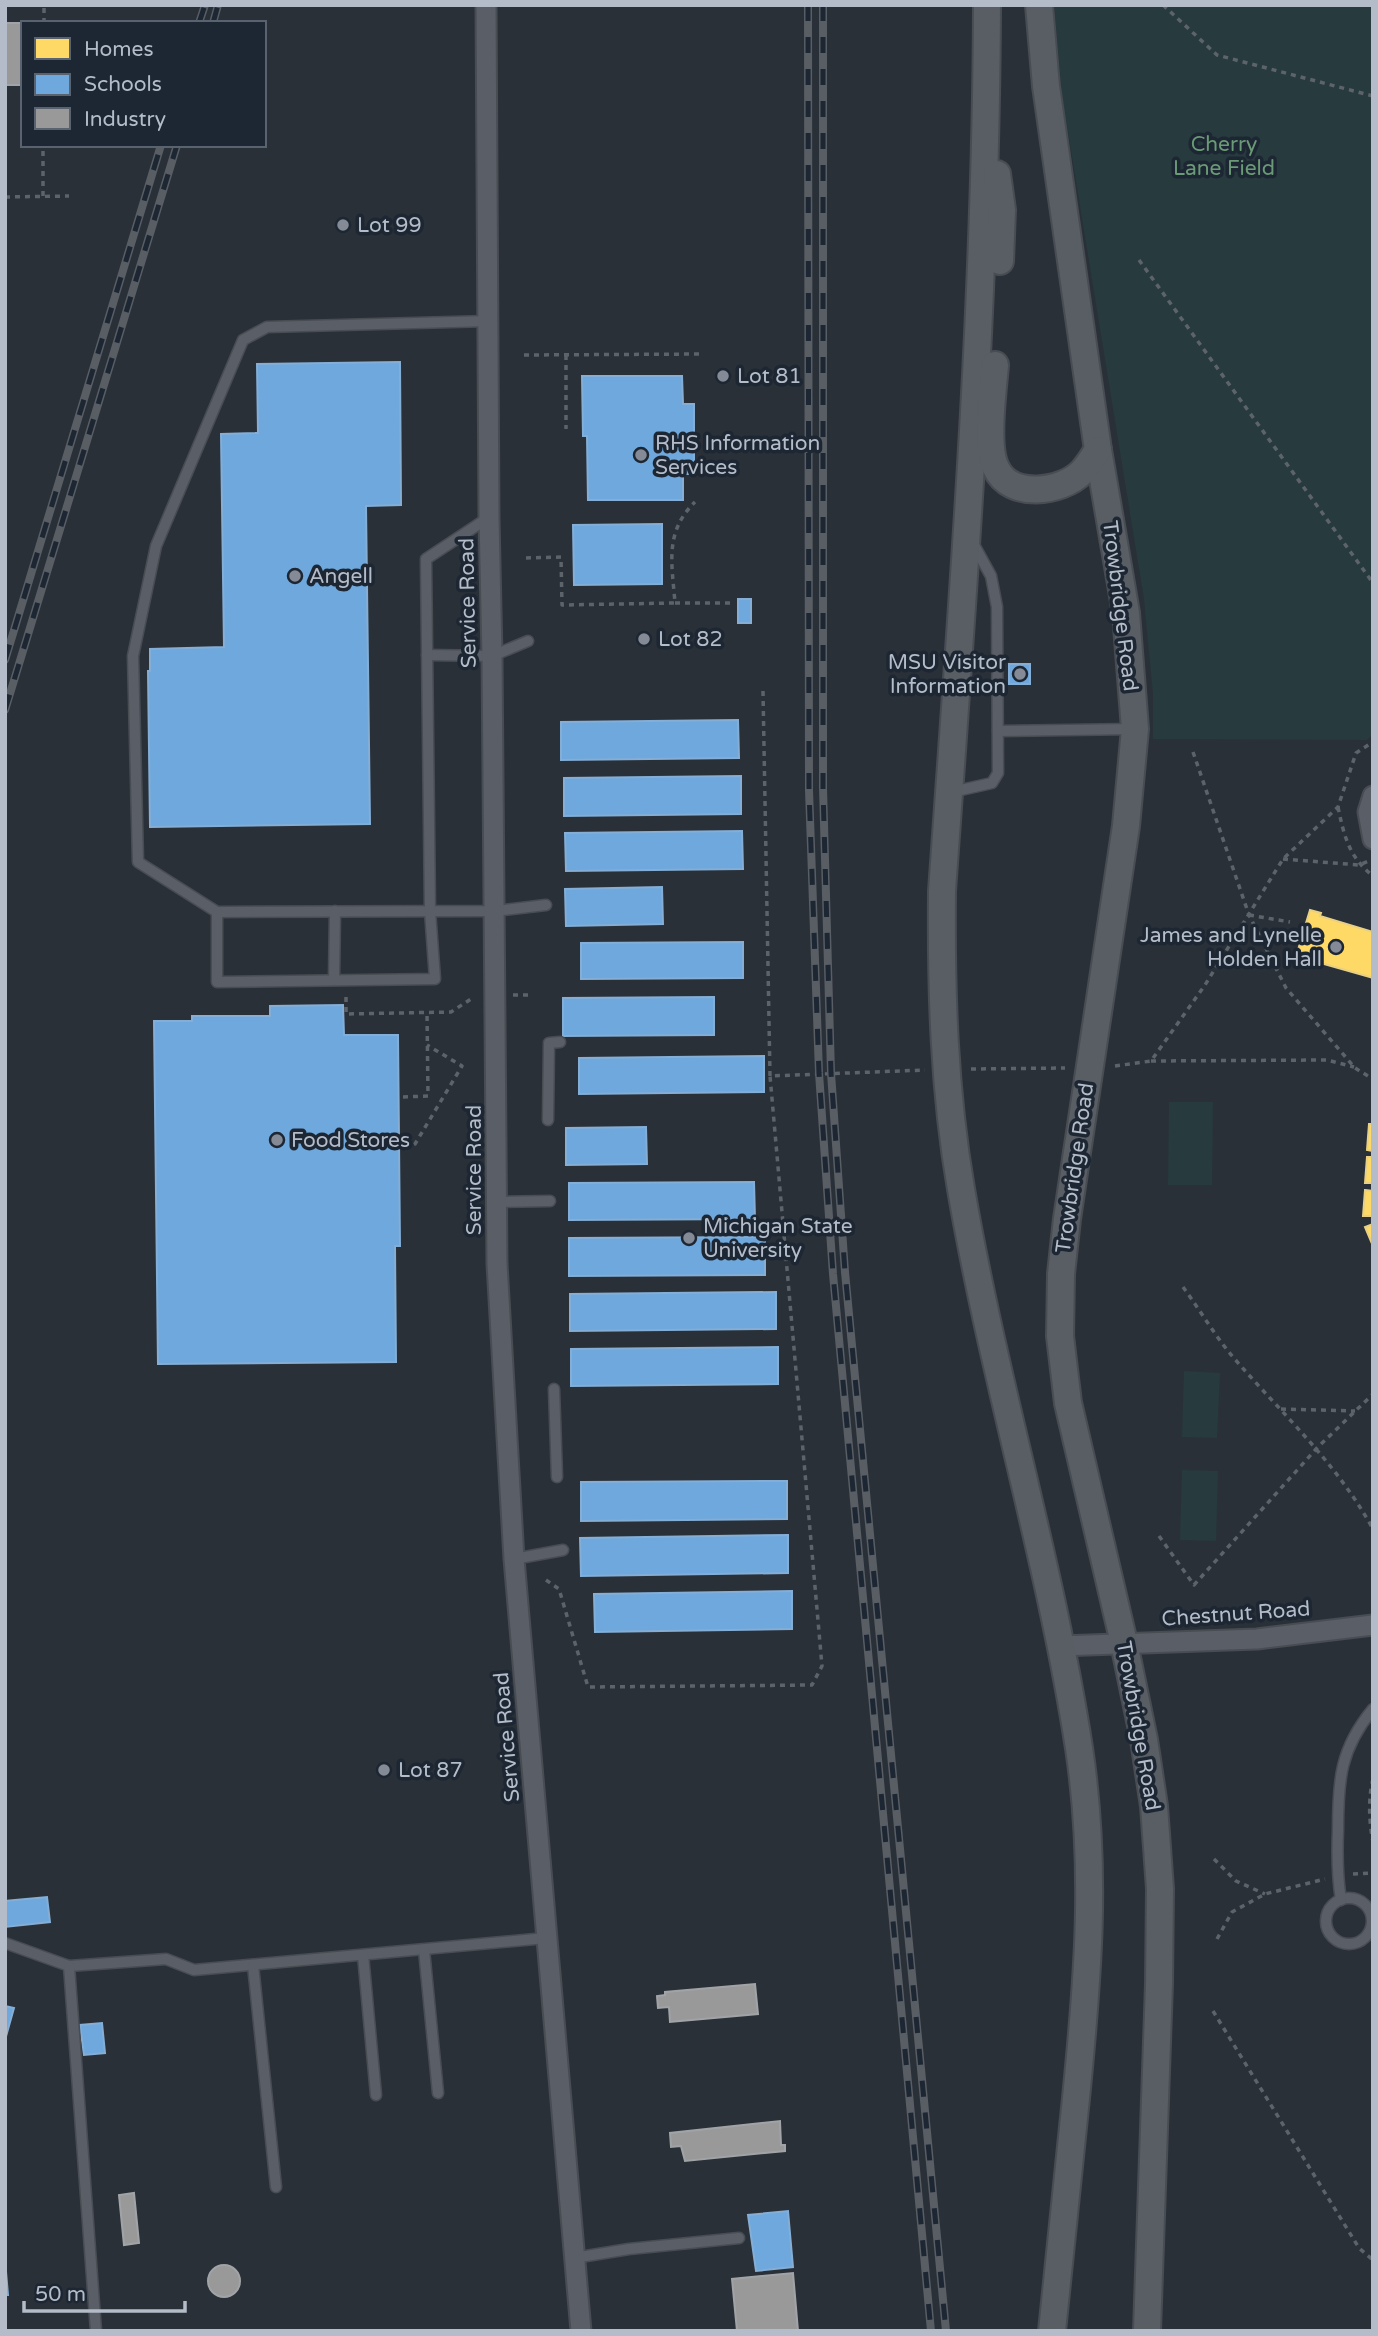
<svg xmlns="http://www.w3.org/2000/svg" width="1378" height="2336" font-family="'Varela Round',sans-serif">
<rect width="100%" height="100%" fill="#2a3038"/>
<g fill="#273a3e">
<path d="M1054,5H1373V734L1367,740L1153,739V694L1144,599L1062,95Z"/>
<path d="M1169,1102H1213L1212,1185H1168Z"/>
<path d="M1184,1371L1220,1373L1217,1438L1182,1437Z"/>
<path d="M1182,1470L1218,1471L1216,1541L1180,1540Z"/>
</g>
<g fill="#ffd966" stroke="#e8d084" stroke-width="2">
<path d="M1310,910L1321,913L1320,916L1373,932V978L1296,956L1302,937L1304,938L1305,933H1303Z"/>
<path d="M1369,1124H1373V1151L1367,1150Z"/>
<path d="M1367,1157H1373V1183H1365Z"/>
<path d="M1365,1190L1373,1191V1216H1363Z"/>
<path d="M1373,1224V1246L1365,1227Z"/>
</g>
<g fill="#6fa8dc" stroke="#84aed6" stroke-width="2">
<path d="M400,362L401,505L366,506L370,824L150,827L148,671H150V649L224,647L221,434L258,433L257,364Z"/>
<path d="M582,376H682L683,404H694V474H683V500H588L587,436H583Z"/>
<path d="M662,524V584L574,585L573,525Z"/>
<rect x="738" y="599" width="13" height="24"/>
<rect x="1009" y="664" width="21" height="20"/>
<path d="M738,720L739,758L561,760V722Z"/>
<path d="M741,776V814L564,816V778Z"/>
<path d="M742,831L743,869L566,871L565,833Z"/>
<path d="M662,887L663,924L566,926L565,889Z"/>
<path d="M743,942V978L581,979V943Z"/>
<path d="M714,997V1035L563,1036V998Z"/>
<path d="M343,1005L344,1035H398L400,1246H395L396,1362L158,1364L154,1021H192V1016H270V1006Z"/>
<path d="M764,1056V1092L579,1094V1058Z"/>
<path d="M646,1127L647,1164L566,1165V1128Z"/>
<path d="M754,1182L755,1219L569,1220V1183Z"/>
<path d="M765,1237V1275L569,1276V1238Z"/>
<path d="M776,1292V1329L570,1331V1294Z"/>
<path d="M778,1347V1384L571,1386V1349Z"/>
<path d="M787,1481V1519L581,1521V1482Z"/>
<path d="M788,1535V1573L581,1576L580,1538Z"/>
<path d="M792,1591V1629L595,1632L594,1594Z"/>
<path d="M47,1897L50,1922L5,1927V1901Z"/>
<path d="M5,2006L14,2008L5,2040Z"/>
<path d="M102,2023L105,2053L84,2055L80,2025Z"/>
<path d="M788,2211L793,2267L756,2271L748,2215Z"/>
<path d="M5,2260L8,2295H5Z"/>
</g>
<g fill="#999" stroke="#a1a4a7" stroke-width="2">
<rect x="5" y="23" width="18" height="62"/>
<path d="M755,1984L758,2014L670,2022L669,2007L658,2008L657,1996L665,1995V1992Z"/>
<path d="M780,2121L781,2145H785V2151L685,2161L681,2146L671,2147L670,2133Z"/>
<path d="M134,2193L139,2243L124,2245L119,2195Z"/>
<circle cx="224" cy="2281" r="16"/>
<path d="M793,2273L798,2331H737L732,2279Z"/>
</g>
<g fill="none" stroke-linecap="round" stroke-linejoin="round">
<g stroke="#484c53" stroke-width="13">
<g id="lane">
<path d="M489,321L267,327L243,340L156,546L133,656L138,862L217,912L495,911L546,905"/>
<path d="M427,655L492,656L528,641"/>
<path d="M998,731L1134,729"/>
<path d="M952,792L992,783L998,773L997,607L991,576L974,545"/>
<path d="M217,912V982L435,979L430,911L426,559L488,518"/>
<path d="M334,980L335,911"/>
<path d="M548,1120L549,1043L560,1042"/>
<path d="M497,1202L550,1201"/>
<path d="M554,1389L557,1477"/>
<path d="M514,1559L563,1550"/>
<circle cx="1349" cy="1921" r="23"/>
<path d="M1341,1900C1337,1876 1337,1854 1338,1830C1338,1780 1340,1749 1373,1709"/>
<path d="M5,1943L69,1966L166,1959L194,1970L546,1938"/>
<path d="M424,1950L438,2093"/>
<path d="M363,1955L376,2095"/>
<path d="M253,1965L276,2187"/>
<path d="M69,1966L96,2331"/>
<path d="M574,2258L629,2249L739,2238"/>
</g>
</g>
<g stroke="#484c53" stroke-width="23">
<g id="street">
<path d="M486,5L489,517L492,656L497,1264L514,1559L581,2331"/>
<path d="M1373,796L1368,812L1373,839"/>
<path d="M1060,1646L1257,1639L1373,1625"/>
</g>
</g>
<g stroke="#484c53" stroke-width="30">
<g id="secondary">
<path d="M987,5C986,301 963,596 942,891C941,991 944,1091 961,1189C993,1377 1050,1560 1079,1748C1097,1868 1088,1978 1076,2098C1068,2175 1060,2253 1052,2331"/>
<path d="M1039,5L1046,86L1098,450L1126,613L1135,729L1126,826L1067,1219L1061,1274L1060,1336L1068,1403L1124,1643L1144,1740L1154,1806L1160,1889L1159,1984L1147,2331"/>
<path d="M997,174L1002,210L1000,261"/>
<path d="M995,365C993,390 985,447 996,468C1010,499 1061,493 1082,472C1088,466 1093,457 1098,450"/>
</g>
</g>
<g stroke="#5d636a" stroke-width="3.5" stroke-dasharray="5 5" stroke-linecap="butt">
<path d="M1163,5L1217,55L1373,96"/>
<path d="M44,23V5"/>
<path d="M43,196V145"/>
<path d="M5,197L69,196"/>
<path d="M1139,260L1373,583"/>
<path d="M524,355L703,354"/>
<path d="M566,355V429"/>
<path d="M526,558L561,557L562,605L675,603C672,564 664,532 695,502"/>
<path d="M675,603H730"/>
<path d="M763,691L770,1076L925,1070"/>
<path d="M1193,752L1249,915L1286,988L1355,1068L1373,1079"/>
<path d="M1338,807C1344,836 1349,857 1373,876"/>
<path d="M1283,859L1359,865L1371,860"/>
<path d="M1249,915L1290,922"/>
<path d="M513,995H532"/>
<path d="M346,997V1014L451,1012L474,997"/>
<path d="M1151,1061L1327,1060L1354,1067"/>
<path d="M1115,1066L1151,1061L1205,985L1283,859L1338,807L1356,753L1373,742"/>
<path d="M971,1069L1065,1068"/>
<path d="M403,1097L428,1096L427,1012"/>
<path d="M405,1149L415,1144L462,1066L427,1045"/>
<path d="M1183,1287C1200,1310 1215,1336 1233,1357C1283,1415 1336,1462 1373,1529"/>
<path d="M1281,1409L1355,1411"/>
<path d="M1159,1536L1194,1585L1317,1448L1373,1394"/>
<path d="M546,1580L559,1589L588,1687L812,1685L822,1666L770,1076"/>
<path d="M1373,1779C1368,1799 1369,1821 1373,1842"/>
<path d="M1214,1859L1236,1881L1265,1894"/>
<path d="M1353,1874L1373,1873"/>
<path d="M1217,1939L1232,1912L1265,1894L1325,1879"/>
<path d="M1213,2011L1359,2248L1373,2260"/>
</g>
<use href="#lane" stroke="#5a5e66" stroke-width="10"/>
<use href="#street" stroke="#5a5e66" stroke-width="19"/>
<use href="#secondary" stroke="#595d64" stroke-width="26"/>
<g stroke="#595d64" stroke-width="8">
<g id="rail">
<path d="M808,5L809,790L819,1073L833,1274L931,2331"/>
<path d="M823,5V788L831,1073L845,1272L946,2331"/>
<path d="M199,23L205,5"/>
<path d="M213,23L218,5"/>
<path d="M5,660L161,145"/>
<path d="M5,710L177,145"/>
</g>
</g>
<use href="#rail" stroke="#1d2633" stroke-width="5" stroke-dasharray="16" stroke-linecap="butt"/>
</g>
<g fill="#848b96" stroke="#1d2633" stroke-width="2.5">
<circle cx="343" cy="225" r="7"/>
<circle cx="723" cy="376" r="7"/>
<circle cx="641" cy="455" r="7"/>
<circle cx="295" cy="576" r="7"/>
<circle cx="644" cy="639" r="7"/>
<circle cx="1020" cy="674" r="7"/>
<circle cx="1336" cy="947" r="7"/>
<circle cx="277" cy="1140" r="7"/>
<circle cx="689" cy="1238" r="7"/>
<circle cx="384" cy="1770" r="7"/>
</g>
<g text-anchor="middle" dominant-baseline="central" stroke-width="7" stroke-linejoin="round" paint-order="stroke">
<g font-size="21" fill="#6b9a76" stroke="#1d2633">
<text x="1224" y="144">Cherry<tspan x="1224" dy="24">Lane Field</tspan></text>
</g>
<g font-size="21" fill="#b4bcc9" stroke="#1d2633" text-anchor="start">
<text x="357" y="225">Lot 99</text>
<text x="737" y="376">Lot 81</text>
<text x="655" y="443">RHS Information<tspan x="655" dy="24">Services</tspan></text>
<text x="309" y="576">Angell</text>
<text x="658" y="639">Lot 82</text>
<text x="1006" y="662" text-anchor="end">MSU Visitor<tspan x="1006" dy="24">Information</tspan></text>
<text x="1322" y="935" text-anchor="end">James and Lynelle<tspan x="1322" dy="24">Holden Hall</tspan></text>
<text x="291" y="1140">Food Stores</text>
<text x="703" y="1226">Michigan State<tspan x="703" dy="24">University</tspan></text>
<text x="398" y="1770">Lot 87</text>
</g>
<g font-size="21" fill="#b4bcc9" stroke="#1d2633">
<text transform="translate(468 603) rotate(-91)">Service Road</text>
<text transform="translate(1120 606) rotate(83)">Trowbridge Road</text>
<text transform="translate(1075 1168) rotate(-82)">Trowbridge Road</text>
<text transform="translate(474 1170) rotate(-90)">Service Road</text>
<text transform="translate(1236 1614) rotate(-4)">Chestnut Road</text>
<text transform="translate(1138 1726) rotate(80)">Trowbridge Road</text>
<text transform="translate(507 1737) rotate(-95)">Service Road</text>
</g>
</g>
<rect width="1378" height="2336" fill="none" stroke="#b4bcc9" stroke-width="14"/>
<rect x="21" y="21" width="245" height="126" fill="#1d2633" stroke="#59626f" stroke-width="2"/>
<rect x="35" y="38" width="35" height="21" fill="#ffd966" stroke="#59626f" stroke-width="2"/>
<text x="84" y="56" font-size="21" fill="#b4bcc9">Homes</text>
<rect x="35" y="74" width="35" height="21" fill="#6fa8dc" stroke="#59626f" stroke-width="2"/>
<text x="84" y="91" font-size="21" fill="#b4bcc9">Schools</text>
<rect x="35" y="108" width="35" height="21" fill="#999999" stroke="#59626f" stroke-width="2"/>
<text x="84" y="126" font-size="21" fill="#b4bcc9">Industry</text>
<path d="M24 2301v10h161v-10" fill="none" stroke="#b4bcc9" stroke-width="3.5"/>
<text x="35" y="2301" font-size="21" fill="#b4bcc9" stroke="#1d2633" stroke-width="5" paint-order="stroke">50 m</text>
</svg>
